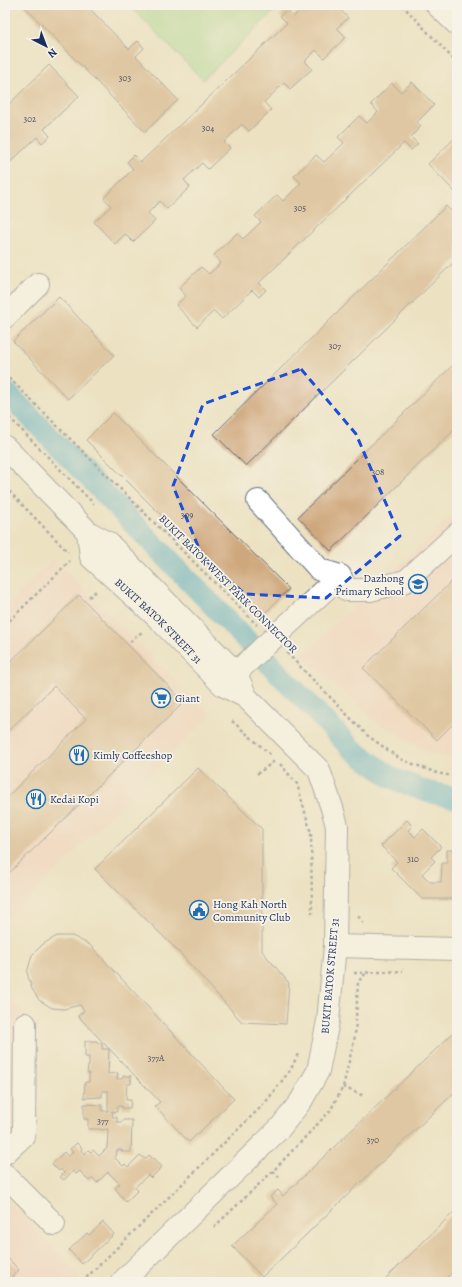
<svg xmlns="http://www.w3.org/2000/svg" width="462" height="1287" font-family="Alegreya,serif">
<rect width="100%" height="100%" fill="#f7f3e8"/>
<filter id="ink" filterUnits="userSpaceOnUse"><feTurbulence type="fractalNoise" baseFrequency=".025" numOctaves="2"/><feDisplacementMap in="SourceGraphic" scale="8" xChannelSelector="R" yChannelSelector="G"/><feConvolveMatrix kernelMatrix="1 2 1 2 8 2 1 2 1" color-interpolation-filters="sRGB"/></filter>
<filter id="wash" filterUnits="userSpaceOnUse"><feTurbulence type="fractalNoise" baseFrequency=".012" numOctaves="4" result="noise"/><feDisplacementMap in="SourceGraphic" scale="16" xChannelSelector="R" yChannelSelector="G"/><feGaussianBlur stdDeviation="0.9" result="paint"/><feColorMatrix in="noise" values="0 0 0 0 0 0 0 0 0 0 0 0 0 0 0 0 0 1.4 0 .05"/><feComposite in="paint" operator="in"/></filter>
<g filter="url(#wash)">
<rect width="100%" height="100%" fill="#ece2c2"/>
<g fill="#f5d2c3">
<path d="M457,512V759L427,752L376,721L301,656Z"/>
<path d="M53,559L210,715L5,922V608Z"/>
<path d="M5,994L28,1018L26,1139L5,1159Z"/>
<path d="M5,1198L80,1277L75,1282H5Z"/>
</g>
<path fill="#9dd88c" stroke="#5c8475" d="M129,5H280L203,80Z"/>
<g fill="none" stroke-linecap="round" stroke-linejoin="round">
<path stroke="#4aaac9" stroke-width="22" d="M5,391L352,749L392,778L428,792L457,798"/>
</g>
<g id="blocks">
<g fill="#cfa77c">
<path d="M23,5H86L129,49L138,41L144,48L136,56L178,100L145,132Z"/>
<path d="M315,5H336L348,18L337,28L346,37L324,58L316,50L305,61L312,69L290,89L284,83L264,102L271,110L249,131L242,124L224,142L230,148L208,169L202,163L184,180L190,187L167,209L160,201L148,213L155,221L133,242L125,234L115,244L94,222L111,206L104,198L133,169L127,162L134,155L141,162L287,23L280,16L287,9L293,17L304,6L308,11Z"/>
<path d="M49,65L79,96L44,129L50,136L42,143L37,137L5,167V108Z"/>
<path d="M412,82L434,105L417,122L421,126L411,137L418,144L411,150L404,143L259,283L266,290L259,297L252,290L222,319L214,311L197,327L176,305L186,296L179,288L201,267L209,274L221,263L214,255L237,233L243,239L261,222L255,216L277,195L283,201L301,183L294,176L316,155L324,162L344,143L338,137L359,116L367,123L378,112L371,104L392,83L401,92Z"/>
<path d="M457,136V194L428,164Z"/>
<path d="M446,206L457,217V259L246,466L214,434Z"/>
<path d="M59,297L114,355L68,399L13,341Z"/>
<path d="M457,361V427L331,551L298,517Z"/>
<path d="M113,413L289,589L262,616L86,440Z"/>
<path d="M457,576V720L437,740L363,668Z"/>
<path d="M79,595L184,702L5,877V799L86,719L54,686L5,734V667Z"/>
<path d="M198,768L262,829V951L289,983L286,1024L242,1022L178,951L95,869Z"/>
<path d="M407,820L412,826L408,830L415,837L423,829L441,847L431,857L435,861L422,874L430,882H441L442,863H447V850H457V899H422L391,868L397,862L381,846Z"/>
<path d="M57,936H72L90,945L234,1099L189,1142L155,1106L160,1102L78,1016L84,1011L80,1005L64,1009L52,1008L39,1000L32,989L27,973L32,955L43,944Z"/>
<path d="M457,1029V1090L262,1277L232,1246L277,1204L270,1197L278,1190L283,1196Z"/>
<path d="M85,1041H97V1043H102V1049H109L108,1074L118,1073L117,1079H122L123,1076H131V1084H127L126,1100H131L130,1108H122V1106H117V1112L112,1111L113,1117H117V1122H122L123,1120H132L131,1152H122V1150H117L116,1155L114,1157L123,1166L125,1164L128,1167L140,1155L145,1159L149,1155L153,1159L154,1158L162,1167L151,1178L148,1175L135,1187L138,1190L126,1202L115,1188L120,1184L108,1172L97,1183L93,1178L89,1181L80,1171L76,1174L73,1171L64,1180L60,1177L64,1173L61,1169L59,1171L52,1164L64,1152L68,1156L73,1152L70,1149L77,1143L82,1148L81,1150L84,1154L88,1150L91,1152L93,1150L99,1156L107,1148L108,1129L101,1130V1129H88V1119H84V1104L102,1105V1111H108V1091H102V1097L84,1098L85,1082H89V1073H87L88,1066H89V1057H85Z"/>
<path d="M457,1209V1268L442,1282H382Z"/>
<path d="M103,1222L114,1234L82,1264L69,1250L87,1233L89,1235Z"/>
<path d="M5,1255L19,1270L7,1282H5Z"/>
</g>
</g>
</g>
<g filter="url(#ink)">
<use href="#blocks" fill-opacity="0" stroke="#646e81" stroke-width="1"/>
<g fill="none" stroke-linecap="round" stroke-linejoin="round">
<g stroke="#646e81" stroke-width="24">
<g id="minor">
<path d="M5,317L38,284"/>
<path d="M5,447L88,532L108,543L236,673L246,697"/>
<path d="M258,501L320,570L340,576L347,590H370L406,581L457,534"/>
<path id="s1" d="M88,532L91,557L157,617L223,685L246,697L319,770L332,808L337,826L335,946L328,1021L318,1071L301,1101L280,1128L122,1282"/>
<path d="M226,682L340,576"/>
<path d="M335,946L457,949"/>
<path d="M5,1153L23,1136L24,1130L25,1024"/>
<path d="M5,1175L54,1224"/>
</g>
</g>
<g stroke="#646e81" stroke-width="24">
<path id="major" d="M437,5L457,24"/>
</g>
<g stroke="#646e81" stroke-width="2.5" stroke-dasharray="3 3" stroke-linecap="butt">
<path d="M402,5L457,63"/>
<path d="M5,374L257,625"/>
<path d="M5,413L94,504"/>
<path d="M5,487L68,552"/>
<path d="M89,597L96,591"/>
<path d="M5,625L70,561"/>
<path d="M130,642L142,632"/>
<path d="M287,653L367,735L400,759L437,773L457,777"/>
<path d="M232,721L272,756"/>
<path d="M280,764L297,784L311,833L312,914"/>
<path d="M257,774L276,760"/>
<path d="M358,916L365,925"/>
<path d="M354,973L403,971"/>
<path d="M343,1087L364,1096"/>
<path d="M273,1171L280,1178"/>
<path d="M214,1227L273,1171L330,1111L343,1087L355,1036L358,982L367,972"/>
<path d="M82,1282L265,1103L291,1069L298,1054"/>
</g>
<use href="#minor" stroke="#fff" stroke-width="22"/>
<use href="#major" stroke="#fff" stroke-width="22"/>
</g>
</g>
<path d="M0 0H462V1287H0ZM301,369L356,434L400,536L326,598L245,594L203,558L173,486L203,404Z" fill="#ece2c2" fill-opacity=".55" fill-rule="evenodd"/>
<path fill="none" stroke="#1d4ed8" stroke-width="3" stroke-dasharray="8 5" stroke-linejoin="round" d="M301,369L356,434L400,536L326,598L245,594L203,558L173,486L203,404Z"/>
<defs>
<g id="school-ring" transform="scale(1)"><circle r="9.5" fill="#f7f3e8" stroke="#1f6fb2" stroke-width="1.5"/><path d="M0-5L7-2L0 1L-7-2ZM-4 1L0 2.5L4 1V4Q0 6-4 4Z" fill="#1f6fb2"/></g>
<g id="supermarket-ring" transform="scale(1)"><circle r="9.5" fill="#f7f3e8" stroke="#1f6fb2" stroke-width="1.5"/><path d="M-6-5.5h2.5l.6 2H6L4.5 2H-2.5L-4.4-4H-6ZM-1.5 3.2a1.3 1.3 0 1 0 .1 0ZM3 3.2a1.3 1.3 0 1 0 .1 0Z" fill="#1f6fb2"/></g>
<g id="restaurant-ring" transform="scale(1)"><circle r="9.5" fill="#f7f3e8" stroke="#1f6fb2" stroke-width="1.5"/><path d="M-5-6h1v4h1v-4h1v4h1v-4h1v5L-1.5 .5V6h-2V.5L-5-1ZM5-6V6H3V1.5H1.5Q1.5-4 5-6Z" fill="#1f6fb2"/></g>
<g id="civic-ring" transform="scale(1)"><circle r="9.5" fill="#f7f3e8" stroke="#1f6fb2" stroke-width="1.5"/><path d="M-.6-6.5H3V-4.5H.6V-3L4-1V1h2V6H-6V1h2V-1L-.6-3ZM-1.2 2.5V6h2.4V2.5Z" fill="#1f6fb2"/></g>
</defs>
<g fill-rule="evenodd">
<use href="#school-ring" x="418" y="584"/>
<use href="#supermarket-ring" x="161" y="698"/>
<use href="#restaurant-ring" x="79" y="755"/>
<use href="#restaurant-ring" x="36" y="799"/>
<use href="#civic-ring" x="199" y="910"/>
</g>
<g text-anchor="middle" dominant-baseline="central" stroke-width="3.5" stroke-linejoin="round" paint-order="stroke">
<g font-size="9" fill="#484d66">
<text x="125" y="78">303</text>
<text x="30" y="119">302</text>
<text x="208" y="128">304</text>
<text x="300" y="208">305</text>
<text x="335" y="346">307</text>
<text x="378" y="472">308</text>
<text x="187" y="515">309</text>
<text x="413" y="859">310</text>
<text x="156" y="1058">377A</text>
<text x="103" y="1121">377</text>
<text x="373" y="1140">370</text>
</g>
<g font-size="11" fill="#1b2f5e" stroke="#f7f3e8" text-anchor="start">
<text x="404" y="578" text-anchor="end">Dazhong<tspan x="404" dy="13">Primary School</tspan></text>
<text x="175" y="698">Giant</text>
<text x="93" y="755">Kimly Coffeeshop</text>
<text x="50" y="799">Kedai Kopi</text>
<text x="213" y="904">Hong Kah North<tspan x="213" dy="13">Community Club</tspan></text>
</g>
<g font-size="11" fill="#1b2f5e" stroke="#f7f3e8">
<text transform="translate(228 584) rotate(45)">BUKIT BATOK WEST PARK CONNECTOR</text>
<text stroke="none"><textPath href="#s1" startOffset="118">BUKIT BATOK STREET 31</textPath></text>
<text transform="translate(330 976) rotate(-85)">BUKIT BATOK STREET 31</text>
</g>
</g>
<rect width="462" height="1287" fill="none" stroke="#f7f3e8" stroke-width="20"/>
<g transform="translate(46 46) rotate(138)" stroke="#f7f3e8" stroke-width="3" paint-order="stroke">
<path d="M0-3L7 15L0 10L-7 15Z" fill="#1b2f5e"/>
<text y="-6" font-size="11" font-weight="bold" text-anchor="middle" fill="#1b2f5e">N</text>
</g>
</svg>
